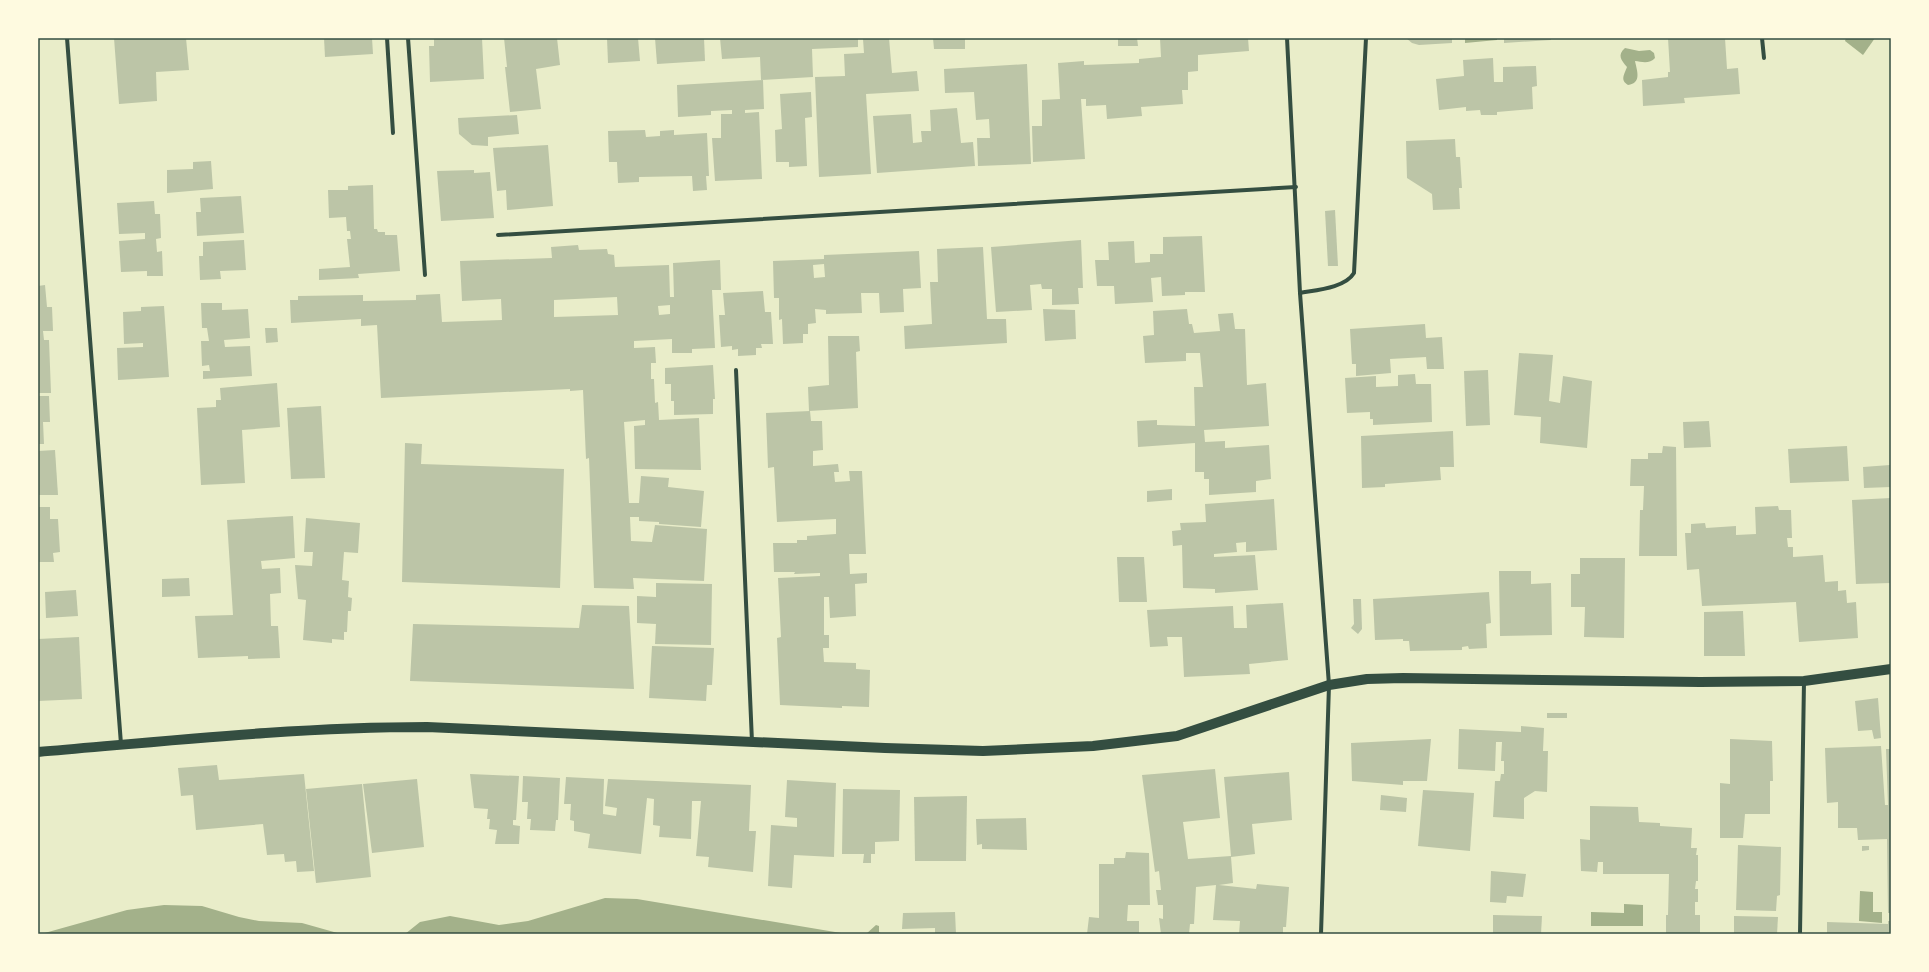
<svg xmlns="http://www.w3.org/2000/svg" width="1929" height="972" font-family="Ubuntu,sans-serif">
<rect width="100%" height="100%" fill="#e9edc9"/>
<g fill="#a3b18a">
<path d="M1465,38H1497V40L1465,43Z"/>
<path d="M1846,38H1875L1863,55L1845,41Z"/>
<path d="M1625,48L1639,51L1650,50L1654,53L1655,58C1650,64 1642,62 1635,61C1637,71 1642,83 1628,85C1620,80 1624,75 1627,67C1621,60 1617,55 1625,48Z"/>
<path d="M1860,891L1873,892V912H1882V923L1859,921Z"/>
<path d="M605,898L637,899L847,934H405L420,922L450,916L499,925L528,921Z"/>
<path d="M1624,904L1643,905V926H1591V912L1624,913Z"/>
<path d="M164,905L202,906L239,917L259,921L302,923L341,934H41L127,910Z"/>
<path d="M876,925L879,926V932L882,934H866Z"/>
</g>
<g fill="#bcc5a7" fill-rule="evenodd">
<path d="M114,38H186L189,70L156,72L157,101L119,104Z"/>
<path d="M324,38H372L373,54L325,57Z"/>
<path d="M434,38H482L484,79L430,82L429,46H434Z"/>
<path d="M504,38H557L560,65L536,69L541,109L510,112L505,67H507Z"/>
<path d="M607,38H638L640,61L608,63Z"/>
<path d="M655,38H704L705,61L657,64Z"/>
<path d="M720,38H858V47L812,49L813,77L761,80L760,57L722,59Z"/>
<path d="M889,38L892,73L917,71L919,91L866,94L871,174L819,177L815,77L845,76L844,54L864,53L863,39Z"/>
<path d="M933,38H965V49H934Z"/>
<path d="M1118,38H1137L1138,46H1118Z"/>
<path d="M1160,38H1248L1249,51L1198,55V71L1188,72V90H1182L1183,104L1141,107L1142,116L1107,119L1106,105L1086,106V99H1081L1085,159L1033,162L1032,126H1042V100L1060,99L1058,63L1084,61V65L1139,63V59L1161,57Z"/>
<path d="M1406,38H1452V43L1419,45L1412,43Z"/>
<path d="M1504,38H1551V40L1504,43Z"/>
<path d="M1668,38H1725L1727,69L1738,68L1740,94L1684,98L1685,103L1643,106L1642,80L1668,77V72H1670Z"/>
<path d="M1493,58L1494,82H1503V67L1536,66L1537,86L1532,87L1533,109L1497,112V115H1481L1480,110L1466,111V107L1439,110L1436,79L1464,76L1463,60Z"/>
<path d="M1027,64L1031,164L978,166L977,138H990L989,119L976,120L974,92L945,93L944,69Z"/>
<path d="M763,80L764,109L745,110V113L759,112L762,179L715,181L712,138H721V114H732V110L711,111V115L678,117L677,85Z"/>
<path d="M811,92L812,117L805,118L807,166L789,167V162H776L775,130L782,129L780,94Z"/>
<path d="M957,108L961,143L973,142L975,166L877,173L873,116L911,114L913,143L922,142L921,131H931L930,110Z"/>
<path d="M517,115L519,134L488,137V146L472,145L459,134L458,118Z"/>
<path d="M645,130L646,137L660,136V131L674,130V135L707,133L709,176H706L707,190L693,191L692,176L639,177V182L618,183L617,162H609L608,131Z"/>
<path d="M1455,139L1456,157H1460L1462,188H1459L1460,209L1433,210L1432,194L1407,178L1406,141Z"/>
<path d="M548,145L553,206L507,210L506,190L497,191L493,148Z"/>
<path d="M211,161L213,189L167,193V170L193,169V162Z"/>
<path d="M474,170V173L490,172L494,218L441,221L437,171Z"/>
<path d="M373,185L374,229H377L378,232H385V235H397L400,271L358,274L359,278L319,280V269L350,267L347,239H351L350,231H347L346,217L329,218L328,190H348V186Z"/>
<path d="M241,196L244,233L197,236L196,212H201L200,198Z"/>
<path d="M154,201L155,214H160L161,238L156,239L157,252L162,251L163,276H147V271L121,272L119,241L145,239V233L119,234L117,203Z"/>
<path d="M1335,210L1338,266H1328L1325,211Z"/>
<path d="M1202,236L1205,292H1185V295L1162,296L1161,277L1151,278L1153,302L1115,304L1114,286H1097L1095,260H1109L1108,242L1134,241L1135,263L1150,262V254H1163V237Z"/>
<path d="M244,240L246,270L220,271L221,279L200,280L199,256H203V242Z"/>
<path d="M1081,240L1083,288H1078L1079,304L1052,305V289H1042L1041,284L1030,285L1032,310L996,312L991,247Z"/>
<path d="M578,245L579,250L607,249L608,254L614,255L615,267L669,265L670,297H674L673,263L720,260L721,290H712L715,348L692,349V353H672V339L634,341V348L655,347L656,363H651V379H654L655,403L658,402L659,420L699,418L701,470L635,469L634,426L645,425V420L624,422L629,503H639L641,476L669,478L668,487L704,491L701,527L659,524V522L639,521V517H630L631,541L652,542L655,525L707,529L704,581L633,578L634,589L594,588L589,458L586,459L583,390L570,391V389L381,398L377,325L361,326V319L291,323L290,300H298V296L363,295V301L416,300V295L440,294L442,322L502,320L501,299L462,301L460,261L552,258L551,247ZM617,297L618,315L554,317V300ZM670,305V314L659,315L658,306Z"/>
<path d="M983,247L987,319H1006L1007,343L905,349L904,326L932,324L930,282H938L937,249Z"/>
<path d="M919,251L921,288L903,289L904,312L880,313L879,293H861L862,313L826,314V310L815,309L816,323L808,324V334H803V343L783,344L782,319L779,320V298H774L773,261L824,259V255ZM824,264L825,277L814,278L813,265Z"/>
<path d="M45,285L47,307H52L53,331H43L44,340H49L51,393H38V286Z"/>
<path d="M763,291L765,312H771L773,344H761L762,348H756V355L738,356V349L732,350V346L721,347L719,315H725L723,293Z"/>
<path d="M201,303H222V310L248,309L250,338L224,340L225,347L250,346L252,376L203,379V371H210L209,365L202,366L201,341H209L207,328H202Z"/>
<path d="M164,306L169,377L118,380L117,348L143,347V343L124,344L123,312L141,311V307Z"/>
<path d="M1043,309L1075,310L1076,339L1045,341Z"/>
<path d="M1187,309L1189,324H1192L1194,333L1220,331L1218,314L1233,313L1235,329H1245L1247,385L1266,383L1269,426L1204,430L1205,442L1225,441V448L1269,445L1271,479L1256,481V492L1209,495V479H1204V472H1195V443L1138,447L1137,421L1157,420V425L1195,426L1194,387H1203L1200,353H1186V361L1145,363L1143,336L1154,335L1153,311Z"/>
<path d="M1425,324L1426,338L1442,337L1444,369H1427L1426,357L1390,359L1391,373L1356,376V364H1352L1350,329Z"/>
<path d="M265,328H277L278,342L266,343Z"/>
<path d="M828,336H859L860,351L856,352L858,408L809,411L808,387L829,385Z"/>
<path d="M1519,353L1553,355L1549,401L1560,403L1563,376L1592,381L1587,448L1540,443L1541,417L1514,415Z"/>
<path d="M713,365L715,399H713V414L674,415V401H671V384H665V368Z"/>
<path d="M1488,370L1490,425L1466,426L1464,371Z"/>
<path d="M1415,374L1416,384H1431L1432,422L1373,425V419H1370V412L1347,413L1345,378L1376,376V387L1398,386V375Z"/>
<path d="M277,383L280,427L242,430L245,483L201,485L197,408L216,407V400H221L220,388Z"/>
<path d="M38,396H49L50,422H43L44,444H38Z"/>
<path d="M321,406L325,478L291,479L287,408Z"/>
<path d="M810,411L811,421H822L823,450L813,451V466L838,464L839,472H834L835,482L850,481L849,471H862L866,554H849L850,574L867,573V583L855,584L856,616L830,618L829,597H824V635H829V648H823L824,662L856,663V669L870,670L869,707L842,706V708L780,705L777,638L781,637L778,578L820,576V573L794,574L795,572H774L773,543H797V540H807V536L836,534V519L777,522L774,467L768,468L766,413Z"/>
<path d="M1709,421L1711,447L1684,448L1683,422Z"/>
<path d="M1453,431L1454,467H1440L1441,480L1385,484V487L1362,488L1361,436Z"/>
<path d="M405,443L422,444L421,464L564,469L560,588L402,582Z"/>
<path d="M1663,446L1676,447L1677,556H1639L1640,510H1643L1644,486H1630L1631,459H1648V453H1662Z"/>
<path d="M1847,446L1849,481L1790,483L1788,449Z"/>
<path d="M55,450L58,495H38V451Z"/>
<path d="M1890,465L1891,487L1864,488L1863,467Z"/>
<path d="M1172,489V500L1147,502V491Z"/>
<path d="M1891,498V583L1856,584L1852,500Z"/>
<path d="M1274,499L1277,550L1246,552V542L1236,543L1237,552L1214,554V557L1255,555L1258,590L1215,593V589L1183,588L1182,545L1173,546L1172,531L1181,530L1180,523L1206,522L1205,504Z"/>
<path d="M1778,506L1779,510H1791L1792,538H1787L1788,547H1793V557L1823,555L1825,582L1838,581V591L1846,590L1847,603L1856,602L1858,638L1799,642L1796,602L1702,606L1699,569L1687,570L1685,533H1691V524L1705,523L1706,528L1736,526V535L1756,534L1755,507Z"/>
<path d="M38,507H50V519H58L60,552L53,553L54,562H38Z"/>
<path d="M293,516L295,558L261,561L262,569L280,568L281,593L270,594L271,626H278L280,658L248,659V656L198,658L195,616L233,615L227,520Z"/>
<path d="M306,518L360,523L358,553L344,552L342,580L349,581L348,597L352,598L351,611H348L347,632H344V640L332,639V643L303,640L306,600L298,599L295,565L312,566L313,552H304Z"/>
<path d="M1117,557H1144L1147,602H1119Z"/>
<path d="M1580,558H1625L1624,638L1584,637L1585,607H1571V574H1580Z"/>
<path d="M1499,571H1531V584L1551,583L1552,635L1500,636Z"/>
<path d="M189,578L190,596L162,597V579Z"/>
<path d="M656,583L712,584L711,645L655,644L656,624L637,623V596L656,597Z"/>
<path d="M76,590L78,616L46,618L45,592Z"/>
<path d="M1489,592L1491,623L1486,624L1487,648L1469,649L1468,646L1462,647V650L1410,651L1409,641H1403V639L1375,640L1373,599Z"/>
<path d="M1353,599H1361L1362,629L1358,634L1351,628L1354,624Z"/>
<path d="M1283,603L1288,660L1249,664L1250,674L1184,677L1182,637H1167L1168,646L1150,647L1147,610L1233,606L1234,628H1247L1246,605Z"/>
<path d="M582,605L629,606L634,689L410,681L413,624L579,628Z"/>
<path d="M1743,611L1745,656H1704V612Z"/>
<path d="M79,637L82,699L38,701V639Z"/>
<path d="M652,646L714,648L712,685H707L706,701L649,698Z"/>
<path d="M1878,698L1881,738L1874,739L1872,730L1858,731L1855,701Z"/>
<rect x="1547" y="713" width="20" height="5"/>
<path d="M1521,726L1544,728L1543,751H1548L1547,792L1535,791L1524,798V819L1493,817L1495,781H1500L1501,774H1504V761H1501L1502,742H1496L1495,771L1458,769L1459,729L1521,732Z"/>
<path d="M1431,739L1427,781H1403V785L1352,781L1351,743Z"/>
<path d="M1730,739L1772,741L1773,781H1770V814H1745L1743,838H1720V783L1730,784Z"/>
<path d="M1881,746L1885,805H1888L1886,749H1891V913H1888L1887,839L1858,840L1857,828H1838V802L1827,803L1825,748Z"/>
<path d="M217,765L219,780L304,774L314,871L297,872L296,861L285,862L284,854L267,855L263,824L196,830L193,795L181,796L178,768Z"/>
<path d="M1215,769L1220,818L1183,822L1188,859L1231,856L1224,777L1289,772L1292,820L1252,824L1255,854L1231,857L1233,883L1219,885L1256,889L1257,884L1289,887L1286,927H1283V934H1239L1240,921L1213,920L1216,885L1196,887L1194,924H1190L1189,934H1161L1159,918L1163,919V905H1158L1156,890H1161L1159,871L1155,872L1142,775Z"/>
<path d="M470,774L519,776L516,820H513V825L520,826L519,844H495L497,830L489,829L490,819H487L488,809L474,808Z"/>
<path d="M523,776L560,778L558,820H556L555,831L530,830L531,819H527L528,802H522Z"/>
<path d="M566,777L604,779L603,814L616,816L617,808L605,806L608,779L751,785L749,831H756L753,872L708,867L709,857L696,856L701,801H692L691,839L659,837L660,826L653,825L654,799L647,798L641,854L588,848L590,834L574,831V821L570,820L571,804H564Z"/>
<path d="M417,779L424,847L372,853L363,784Z"/>
<path d="M787,780L836,783L834,857L794,855L792,888L768,886L771,825L797,827V818L785,817Z"/>
<path d="M362,784L371,877L316,883L306,789Z"/>
<path d="M843,789L900,790L899,841L875,842V854H871V863H863L864,854H842Z"/>
<path d="M1423,790L1474,793L1470,851L1418,846Z"/>
<path d="M1381,795L1407,798L1406,812L1380,810Z"/>
<path d="M967,796L966,861H915L914,797Z"/>
<path d="M1590,806L1638,807L1639,822L1660,823V826L1692,828L1691,848H1697L1696,855H1698V881H1696L1695,889H1698V902H1695V915H1700V934H1666V915H1668L1669,874H1603V862H1598L1597,872L1581,871L1580,839L1590,840Z"/>
<path d="M1026,818L1027,850L982,849V844L977,845L976,819Z"/>
<path d="M1738,845L1781,847L1780,895L1777,896L1776,911L1736,910Z"/>
<path d="M1862,846H1869V850L1862,851Z"/>
<path d="M1126,852L1149,853L1150,905H1128L1127,921H1139V934H1087L1089,917L1099,918V864H1114V858H1125Z"/>
<path d="M1491,871L1526,874L1523,897L1507,896L1506,903L1490,902Z"/>
<path d="M955,912L956,934H935V928L902,929L903,913Z"/>
<path d="M1493,915L1542,916L1541,934H1493Z"/>
<path d="M1734,916L1778,917L1777,934H1734Z"/>
<path d="M1888,921H1891V934H1827V922L1888,924Z"/>
</g>
<g fill="none" stroke-linecap="round" stroke-linejoin="round">
<g stroke="#344e41" stroke-width="4">
<path d="M67,38L121,744"/>
<path d="M387,38L393,133"/>
<path d="M408,38L425,275"/>
<path d="M1287,38L1300,293L1329,685L1321,934"/>
<path d="M1762,38L1764,58"/>
<path d="M498,235L1296,187"/>
<path d="M1300,293C1316,290 1345,288 1354,273L1366,38"/>
<path d="M736,370L752,742"/>
<path d="M1800,934L1804,681"/>
</g>
<path stroke="#344e41" stroke-width="10" d="M38,752C167,741 297,727 427,727L885,748L983,751L1093,746L1177,736L1329,685L1367,679L1403,678L1700,682L1804,681L1891,669"/>
</g>
<rect width="1929" height="972" fill="none" stroke="#fefae0" stroke-width="78"/>
<rect x="39" y="39" width="1851" height="894" fill="none" stroke="#344e41" stroke-width="1.5"/>
</svg>
